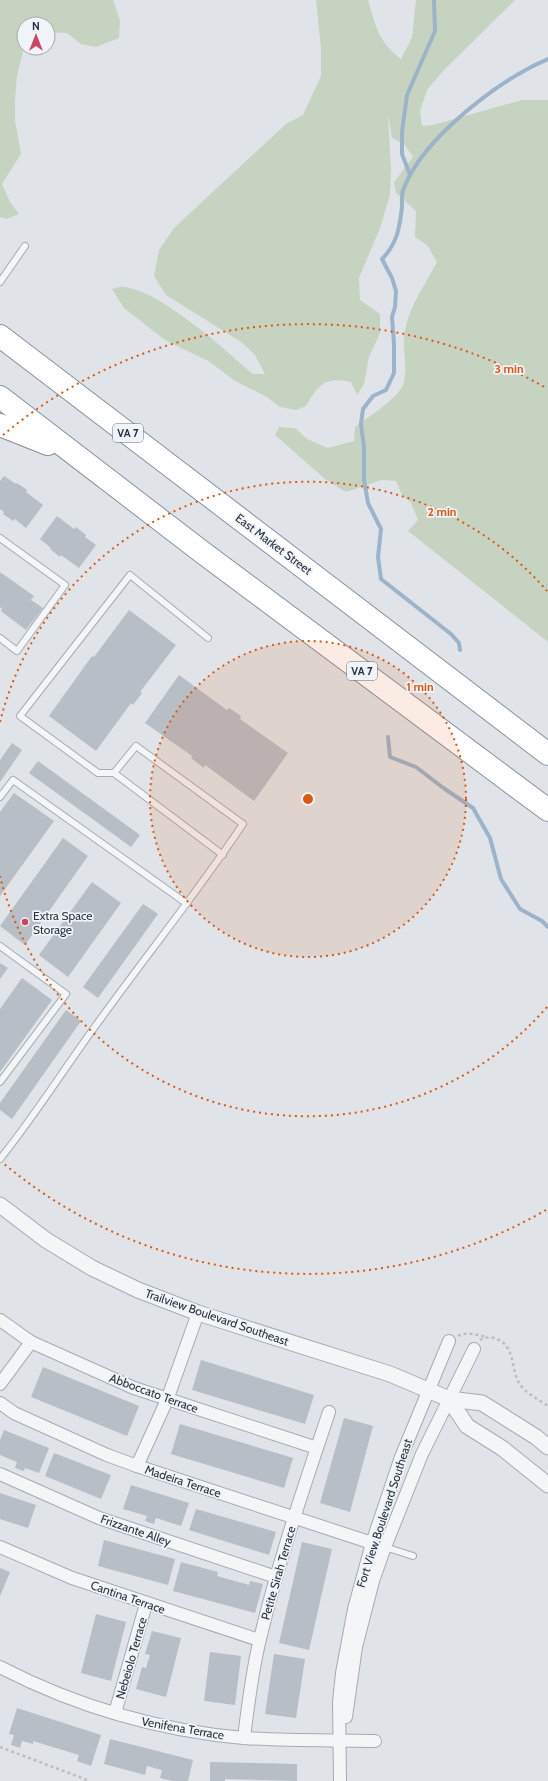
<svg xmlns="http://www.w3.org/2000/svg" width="548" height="1781" font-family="Cabin,sans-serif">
<rect width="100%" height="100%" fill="#e0e4e9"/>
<g fill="#c7d3c1">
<path d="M0,0H113L120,20L119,38L96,47L81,44L67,33L48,32V24H24V47L17,76L15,100V120L21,154L2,184L10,202L19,214L6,219L0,217Z"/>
<path d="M316,0H368C376,27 378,41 401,59L412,37L416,0H515L444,70L427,90L420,111L422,126L433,125L522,100H548V642L408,531L418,520L411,503L402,495L396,481L381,480L346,492L325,479L275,435L279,427L295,428L307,439L328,448L354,441L355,427C367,418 397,399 403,385C408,372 403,351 404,337C408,307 424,287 437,262L427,245L415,237L416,211L396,193L394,182L413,157L405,145L392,138L388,114L391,168L390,195L380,228L359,278L360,300L380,314V333L369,357L364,384L357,395L351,382C325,376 318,385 306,406L296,410L280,407L267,397L235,381L210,362L165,340L124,308L112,289C115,289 120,286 124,287C161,291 224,349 253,374H265L255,355L241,342L166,295L154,276L159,250L174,228L286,124L303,115L321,76V49Z"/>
</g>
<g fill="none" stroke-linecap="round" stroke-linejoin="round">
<g stroke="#9bb4ca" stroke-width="4">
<path d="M410,175L402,154V132L407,95L435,31L434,0"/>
<path d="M460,650L459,643L451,634L381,579L378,557L381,529L368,503L364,480V447L361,424L363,409L373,396L386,390L394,373V344L392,317L395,307L396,291L392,278L382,259C397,244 400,227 402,206C402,201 401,194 404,188C423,138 499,80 548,59"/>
<path d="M388,737L390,757L416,767L442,787L473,808L490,838L501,879L520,909L542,921L548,927"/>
</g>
</g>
<g fill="#b7bec6">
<path d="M4,476L16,484L17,483L27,490L26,492L43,505L26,528L15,519L13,521L3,514L4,512L0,509V481Z"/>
<path d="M57,516L74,529L76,527L86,535L85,537L96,545L79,568L61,555L60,557L50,549L51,548L40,539Z"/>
<path d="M0,572L34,596L31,600L43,608L26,630L1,611L2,609L0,607Z"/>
<path d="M129,610L176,645L140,692L142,693L133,705L131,703L96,751L49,716L92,656L94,657Z"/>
<path d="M179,675L227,710L229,708L241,716L240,719L288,753L254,801L205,765L204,768L191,758L192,756L145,723Z"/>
<path d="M12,743L22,750L0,782V760Z"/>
<path d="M38,761L140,835L131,847L29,773Z"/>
<path d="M14,793L54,821L0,896V812Z"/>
<path d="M63,838L88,856L25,945L0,926Z"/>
<path d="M92,882L121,903L68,977L39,955Z"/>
<path d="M143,904L158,914L98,998L83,987Z"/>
<path d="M0,963L8,968L0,979Z"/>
<path d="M22,978L52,1000L0,1072V1009Z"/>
<path d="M66,1010L81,1021L12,1119L0,1110V1103Z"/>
<path d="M201,1360L314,1395L305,1424L192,1390Z"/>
<path d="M43,1367L139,1406L127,1436L31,1397Z"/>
<path d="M344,1418L373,1426L350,1512L320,1503Z"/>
<path d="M180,1424L293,1458L284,1488L171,1454Z"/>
<path d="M4,1430L49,1448L39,1473L25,1468L24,1471L15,1468L17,1462L0,1455V1440Z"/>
<path d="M54,1453L111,1475L101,1499L45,1476Z"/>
<path d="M131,1485L189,1503L181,1526L156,1518L154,1524L145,1521L147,1516L123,1509Z"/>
<path d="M0,1493L36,1505L28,1528L0,1519Z"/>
<path d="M196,1509L276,1532L269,1555L189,1530Z"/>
<path d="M104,1540L175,1559L168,1585L98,1566Z"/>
<path d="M302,1542L332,1549L309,1650L279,1643Z"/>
<path d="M181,1562L218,1572L217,1576L249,1585L250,1581L263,1584L255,1613L173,1591Z"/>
<path d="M0,1568L10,1572L0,1596Z"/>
<path d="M96,1614L126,1622L111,1681L81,1673Z"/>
<path d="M152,1631L181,1638L166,1697L136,1689L142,1667L146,1668L150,1655L145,1654Z"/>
<path d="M210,1652L241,1656L235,1705L204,1701Z"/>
<path d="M274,1654L305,1659L296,1718L265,1714Z"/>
<path d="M17,1708L101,1735L91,1766L77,1761L79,1755L33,1741V1744L22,1741L20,1748L11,1745L14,1735L9,1734Z"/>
<path d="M110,1739L193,1760L188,1781H173L160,1778L162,1770L147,1766L145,1775L104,1764Z"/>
<path d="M210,1762L297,1764V1781L225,1779V1781H210Z"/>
</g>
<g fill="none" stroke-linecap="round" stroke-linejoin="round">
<g stroke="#a5abb3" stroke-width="8">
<g id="service">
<path d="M0,282L25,246"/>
<path d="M0,538L65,585L17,651L0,638"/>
<path d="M114,773H98L20,716L130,575L208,638"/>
<path d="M0,797L13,780L186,903"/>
<path d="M0,946L66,994L0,1082"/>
<path d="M0,1159C37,1113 67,1064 102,1017C149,952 199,890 243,824L136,746L114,773L223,855"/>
<path d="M385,1547L413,1556"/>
</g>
</g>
<g stroke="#a5abb3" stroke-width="14">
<g id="minor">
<path d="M0,1320L31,1342L134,1388L317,1448"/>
<path d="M0,1384L31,1342"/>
<path d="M0,1403L14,1413L107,1455L137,1466L372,1543"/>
<path d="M137,1466L167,1400L198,1313"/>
<path d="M0,1474L99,1518L276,1577"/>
<path d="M0,1547L72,1578L259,1640"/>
<path d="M0,1667C75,1706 160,1731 244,1738C288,1741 332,1740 375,1741"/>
<path d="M115,1713L146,1604"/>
<path d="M346,1717L356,1647L373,1581L385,1547L422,1454L474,1349"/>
<path d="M244,1738C248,1705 252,1671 260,1639C278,1562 304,1487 329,1412"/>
<path d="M340,1781L339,1702L342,1673L354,1609L372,1543L401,1457L449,1341"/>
</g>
</g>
<g stroke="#a5abb3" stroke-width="17">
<g id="tertiary">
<path d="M0,1205L46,1240L92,1268L138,1290L198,1313L390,1374L449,1399L482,1403L536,1437L548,1447"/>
<path d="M449,1399L467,1426L502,1448L548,1485"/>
</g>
</g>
<g stroke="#8792a0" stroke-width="24">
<g id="motorway">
<path d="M0,336L548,754"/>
<path d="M0,397L202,552L548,810"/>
<path d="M0,425L48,444"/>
</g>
</g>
<g stroke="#babfc4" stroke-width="2.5" stroke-dasharray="3 3" stroke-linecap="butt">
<path d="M458,1336C467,1331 477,1335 487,1337"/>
<path d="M480,1340C484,1337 490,1337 495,1338C516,1346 510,1367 519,1383C525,1393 539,1400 548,1406"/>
<path d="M0,1747L90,1781"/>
</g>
<use href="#service" stroke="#f3f5f7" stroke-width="6"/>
<use href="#minor" stroke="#f3f5f7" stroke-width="12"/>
<use href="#tertiary" stroke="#f3f5f7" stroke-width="15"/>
<use href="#motorway" stroke="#fff" stroke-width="22"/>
</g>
<circle cx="308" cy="799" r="158" fill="#de570f" fill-opacity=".12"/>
<g fill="none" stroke="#de570f" stroke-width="2" stroke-dasharray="2 4">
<circle cx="308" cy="799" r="158"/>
<path d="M547 1007A317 317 0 0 1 0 876M0 722A317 317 0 0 1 547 591"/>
<path d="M546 1210A475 475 0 0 1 3 1163M3 435A475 475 0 0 1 546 388"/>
</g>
<circle fill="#d04461" stroke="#f0f3f7" stroke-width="1.5" cx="25" cy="922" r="4"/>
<g text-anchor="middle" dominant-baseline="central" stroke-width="3.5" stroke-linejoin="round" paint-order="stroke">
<g fill="#f0f3f7" stroke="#646d78" stroke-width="1">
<rect x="113" y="424" width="30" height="18" rx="3"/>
<rect x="347" y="662" width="30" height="18" rx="3"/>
</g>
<g font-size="11" font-weight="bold" fill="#283341">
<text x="128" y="433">VA 7</text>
<text x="362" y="671">VA 7</text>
</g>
<g font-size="12" fill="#283341" stroke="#f0f3f7">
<text transform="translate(274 544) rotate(37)">East Market Street</text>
<text transform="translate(217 1317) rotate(19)">Trailview Boulevard Southeast</text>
<text transform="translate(154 1393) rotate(20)">Abboccato Terrace</text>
<text transform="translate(183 1481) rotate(18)">Madeira Terrace</text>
<text transform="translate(384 1513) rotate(-72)">Fort View Boulevard Southeast</text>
<text transform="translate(136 1530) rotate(19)">Frizzante Alley</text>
<text transform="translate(278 1573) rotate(-74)">Petite Sirah Terrace</text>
<text transform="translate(128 1597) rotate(19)">Cantina Terrace</text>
<text transform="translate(131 1658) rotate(-74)">Nebeiolo Terrace</text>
<text transform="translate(183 1728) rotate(10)">Venifena Terrace</text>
</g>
<g font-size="12" fill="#283341" stroke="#f0f3f7" text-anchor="start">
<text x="33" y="915">Extra Space<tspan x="33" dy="14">Storage</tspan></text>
</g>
</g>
<circle cx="308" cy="799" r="6" fill="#de570f" stroke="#f0f3f7" stroke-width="2"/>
<g font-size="12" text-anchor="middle" font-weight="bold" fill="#de570f" stroke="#f0f3f7" stroke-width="3.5" stroke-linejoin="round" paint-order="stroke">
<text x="509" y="373">3 min</text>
<text x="442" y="516">2 min</text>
<text x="420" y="691">1 min</text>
</g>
<g transform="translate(36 36)"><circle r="19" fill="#f0f3f7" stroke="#a0a6ae"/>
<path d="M0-3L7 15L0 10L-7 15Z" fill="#d04461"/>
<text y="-6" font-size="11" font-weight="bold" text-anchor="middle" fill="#283341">N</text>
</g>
</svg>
